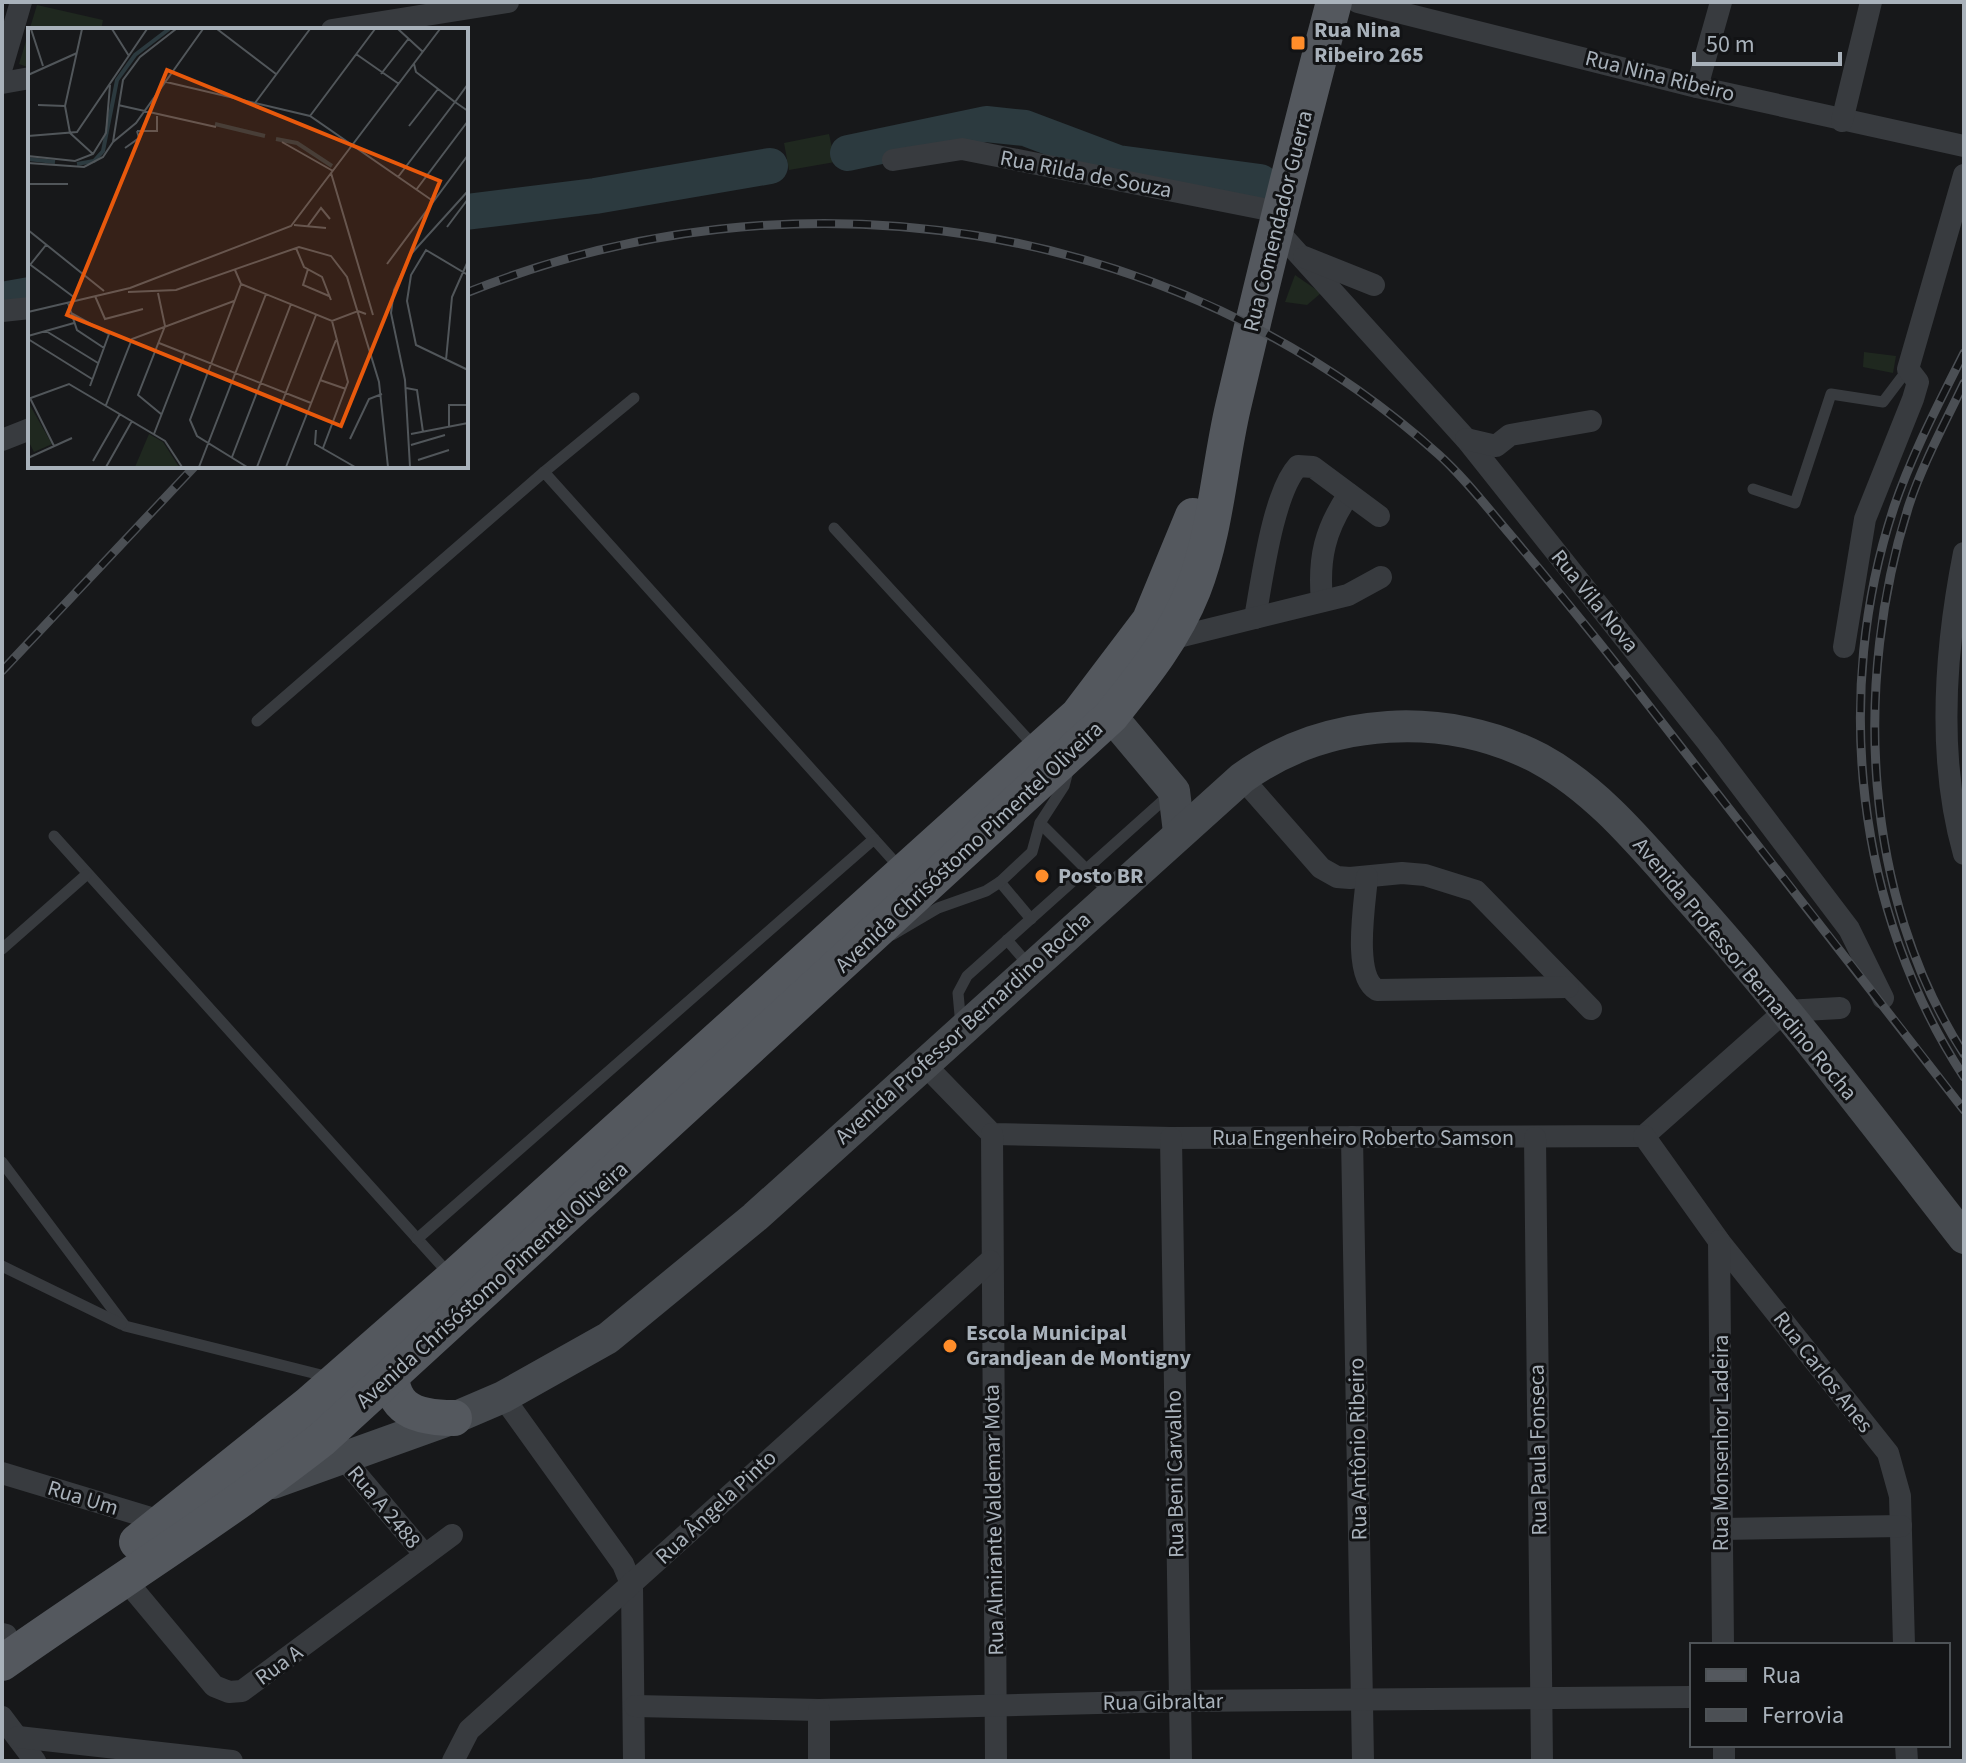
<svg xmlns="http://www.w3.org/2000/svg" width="1966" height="1763" font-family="'Source Sans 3',sans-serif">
<rect width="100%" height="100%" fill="#17181a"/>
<g fill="#1f281f">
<path d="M37,5L103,20L101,30H30V68L19,64Z"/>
<path d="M829,134L835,162L789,170L784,143Z"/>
<path d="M1295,275L1321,293L1307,305L1285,302Z"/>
<path d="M1864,352L1896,356L1893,373L1863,367Z"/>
</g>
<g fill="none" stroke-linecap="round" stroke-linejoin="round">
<g stroke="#2c3a3f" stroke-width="36">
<path d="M848,153L986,124L1025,128L1118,163L1260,182"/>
<path d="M466,212L595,196L770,166"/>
<path d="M2,300L30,295"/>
</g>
<g stroke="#383b3f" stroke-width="11">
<path d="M544,472L634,398"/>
<path d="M1753,489L1795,503L1831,394L1883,402L1908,369"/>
<path d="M834,528L1035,747"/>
<path d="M257,721L544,472L874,839"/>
<path d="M1040,823L1110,893"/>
<path d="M54,836L450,1275"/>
<path d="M1000,882L1031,919"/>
<path d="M892,935L938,908L986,891L1000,882L1032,852L1040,823L1064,786L1068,771"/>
<path d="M1007,940L1028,964"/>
<path d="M2,949L86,875"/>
<path d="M961,1026L958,993L967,976L1168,796"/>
<path d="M2,1162L125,1326L329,1377"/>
<path d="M417,1239L874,839L901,869"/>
<path d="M2,1266L121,1324"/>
</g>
<g stroke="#383b3f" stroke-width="22">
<path d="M1358,2L1697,87L1964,146"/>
<path d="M332,30L508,2"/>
<path d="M2,67L21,2"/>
<path d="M2,83L30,78"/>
<path d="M1697,87L1721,2"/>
<path d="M1842,121L1871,2"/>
<path d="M893,160L962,149L1279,212"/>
<path d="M1275,228L1466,439L1708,743L1849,929L1883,998"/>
<path d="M1304,257L1374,285"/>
<path d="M2,311L30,308"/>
<path d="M1466,439L1496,446L1510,435L1591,421"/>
<path d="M2,440L30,429"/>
<path d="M1964,553C1945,649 1937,759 1964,854"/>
<path d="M1322,601C1318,558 1325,529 1349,494"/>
<path d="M1255,618C1262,580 1273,493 1298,466L1313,467L1379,516"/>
<path d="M1170,639L1348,595L1381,577"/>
<path d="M1844,647L1865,519L1913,399L1918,382L1908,369L1964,175"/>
<path d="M1242,778L1321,868L1337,877L1350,878L1402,873L1425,875L1476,891L1591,1009"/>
<path d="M1367,877C1365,903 1352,976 1377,990L1568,987"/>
<path d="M924,1064L992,1134L1171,1138L1644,1136L1785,1011L1840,1008"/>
<path d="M992,1134L996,1761"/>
<path d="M1644,1136L1719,1241L1888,1453L1900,1496L1904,1645"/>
<path d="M1352,1137L1363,1761"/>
<path d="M1171,1138L1181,1761"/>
<path d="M1535,1138L1542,1761"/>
<path d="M1719,1241L1723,1645"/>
<path d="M503,1397L623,1564L632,1586L634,1761"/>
<path d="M343,1458L425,1555"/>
<path d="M2,1473L164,1522"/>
<path d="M1722,1529L1901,1526"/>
<path d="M123,1577L214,1686L229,1692L242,1691L452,1535"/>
<path d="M2,1634L6,1635"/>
<path d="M635,1706L819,1710L1180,1701L1692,1697"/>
<path d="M819,1710V1761"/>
<path d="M2,1717L35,1761"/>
<path d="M18,1737L232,1761"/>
<path d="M1724,1745V1761"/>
<path d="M1906,1745L1907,1761"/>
<path d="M453,1761L469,1730L990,1261"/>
</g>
<g stroke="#464a4f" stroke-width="32">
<path d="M1086,714L1111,716L1174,791L1179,832"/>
<path d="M273,1483L454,1418L503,1397L608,1338L755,1217L1242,778C1328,716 1447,710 1540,759C1597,790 1640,843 1682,890C1782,1001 1872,1120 1964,1238"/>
</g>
<g stroke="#54585e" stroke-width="36">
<path d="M392,1356C386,1406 409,1418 454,1418"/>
<path d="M137,1542L309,1404L453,1278L1078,715L1150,620L1193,516"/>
<path d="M2,1663C108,1588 220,1519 322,1439L1111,716C1143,676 1174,638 1193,590C1216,531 1219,467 1233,407C1265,271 1298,136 1334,2"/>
</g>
<g stroke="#4b4f54" stroke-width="9">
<g id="rail">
<path d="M466,293C792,161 1174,218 1438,454C1466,479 1489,510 1514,539C1556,589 1598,640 1639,693C1747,832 1856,970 1964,1110"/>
<path d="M1964,353C1939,403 1912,454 1894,507C1832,693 1856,912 1964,1077"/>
<path d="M1964,383C1945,423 1923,463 1909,505C1853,680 1862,896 1964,1054"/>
<path d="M2,671L195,466"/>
</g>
</g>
<use href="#rail" stroke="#121315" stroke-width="6" stroke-dasharray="18" stroke-linecap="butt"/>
</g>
<g fill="#ff8d2a" stroke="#121315" stroke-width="3">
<rect x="1290" y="35" width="16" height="16" rx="4"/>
<circle cx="1042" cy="876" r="8"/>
<circle cx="950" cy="1346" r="8"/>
</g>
<g text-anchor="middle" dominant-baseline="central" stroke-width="6" stroke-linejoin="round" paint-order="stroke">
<g font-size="22" font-weight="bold" fill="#a9b2bb" stroke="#121315" text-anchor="start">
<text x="1314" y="30">Rua Nina<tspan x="1314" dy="25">Ribeiro 265</tspan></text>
<text x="1058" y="876">Posto BR</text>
<text x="966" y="1333">Escola Municipal<tspan x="966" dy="25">Grandjean de Montigny</tspan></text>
</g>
<g font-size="22" fill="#a9b2bb" stroke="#121315">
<text transform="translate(1660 76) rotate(14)">Rua Nina Ribeiro</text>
<text transform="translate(1086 174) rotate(11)">Rua Rilda de Souza</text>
<text transform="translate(1278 221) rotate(-76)">Rua Comendador Guerra</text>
<text transform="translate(1595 601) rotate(51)">Rua Vila Nova</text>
<text transform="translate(969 847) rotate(-43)">Avenida Chrisóstomo Pimentel Oliveira</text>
<text transform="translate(1745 969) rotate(50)">Avenida Professor Bernardino Rocha</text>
<text transform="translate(963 1028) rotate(-42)">Avenida Professor Bernardino Rocha</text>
<text x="1363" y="1138">Rua Engenheiro Roberto Samson</text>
<text transform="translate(492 1285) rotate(-42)">Avenida Chrisóstomo Pimentel Oliveira</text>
<text transform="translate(1823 1372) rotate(52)">Rua Carlos Anes</text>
<text transform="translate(1721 1443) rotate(-90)">Rua Monsenhor Ladeira</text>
<text transform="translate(1358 1449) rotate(-91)">Rua Antônio Ribeiro</text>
<text transform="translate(1538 1450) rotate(-91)">Rua Paula Fonseca</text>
<text transform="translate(1175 1474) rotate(-91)">Rua Beni Carvalho</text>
<text transform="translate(83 1498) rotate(17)">Rua Um</text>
<text transform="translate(384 1507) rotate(50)">Rua A 2488</text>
<text transform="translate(716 1507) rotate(-43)">Rua Ângela Pinto</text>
<text transform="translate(994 1520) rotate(-91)">Rua Almirante Valdemar Mota</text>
<text transform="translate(279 1665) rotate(-36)">Rua A</text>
<text transform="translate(1163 1702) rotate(-1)">Rua Gibraltar</text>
</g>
</g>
<g transform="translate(28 28)">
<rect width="440" height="440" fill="#17181a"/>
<path d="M0,374L24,416L6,424L0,412ZM121,406L135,414L151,439H107Z" fill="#1f281f"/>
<path fill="none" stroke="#2c3a3f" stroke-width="4" d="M187,96L237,108M248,111L269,115L304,138M0,131L27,134M49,136L66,133L75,123L89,52L107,27L141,1"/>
<path fill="none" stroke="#51565a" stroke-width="2" d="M3,1L15,38M54,1L37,78L42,105L65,126M84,1L101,28M189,1L248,46M370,1L395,24M328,26L371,56M386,36L388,44L427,74L440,56M353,46L381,10M0,47L49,25M134,53L282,88L405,173M227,75L282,1M10,77L37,78M90,77L188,99M282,88L347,1M381,98L410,61M109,103H129V88M0,108L49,104L119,1M85,114L108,95L175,1M254,114L305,143M97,120L111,110L109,103M0,128L47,133L65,126L78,105L82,57M0,135L56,139L75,129L85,114L95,52L112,29L148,1M303,145L345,287M370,149L427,74L440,83M0,156H40M388,162L440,93M266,197L298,200M279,199L293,180L302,191M419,199L440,171M0,202L76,263M268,220L276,239L294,249L303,272M0,235L47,270M359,236L440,127M2,237L18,217M280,241L275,257L301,268M207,242L213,256L304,293L330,283L338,286M440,247L398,222L383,247L379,273L388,317L440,342M213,256L162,392L169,408L219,439M100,264L148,262L271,219L303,228L319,249L351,354L360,439M130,265L137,298L110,367L133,386M67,268L77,291L115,281M40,275L49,302L76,320M0,284L102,260L263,198L412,1M43,285L81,306L62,358M18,303L70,335M0,308L46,295M0,311L64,351M131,315L283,375M418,332L424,269L440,233M292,352L318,361M378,360L389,362L395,404M2,370L26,418M0,371L41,356L137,413L154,439M78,377L104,311L206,273M421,398V377H440M288,402L287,416L327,439M126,406L157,326M383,406L440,395M322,411L341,371L354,366M383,417L417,407M295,420L320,354L304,293M204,429L263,276M0,430L44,410M390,432L421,422M65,433L92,386M78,439L104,393M171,439L238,266M229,439L288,287M258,439L308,312M382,439L377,352L363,285L366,262L383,226L440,163"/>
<path fill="#e8590c" fill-opacity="0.15" stroke="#e8590c" stroke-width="4" d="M139,42L412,153L313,398L39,287Z"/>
<rect width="440" height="440" fill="none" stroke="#a9b2bb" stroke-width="4"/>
</g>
<rect width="1966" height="1763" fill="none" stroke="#a9b2bb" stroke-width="8"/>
<rect x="1690" y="1643" width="260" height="104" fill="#121315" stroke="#4e5357" stroke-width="2"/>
<rect x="1706" y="1669" width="40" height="12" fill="#54585e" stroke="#4e5357" stroke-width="2"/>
<text x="1762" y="1683" font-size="24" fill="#a9b2bb">Rua</text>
<rect x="1706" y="1709" width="40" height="12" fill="#4b4f54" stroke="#4e5357" stroke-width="2"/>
<text x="1762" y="1723" font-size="24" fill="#a9b2bb">Ferrovia</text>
<path d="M1694 52v12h146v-12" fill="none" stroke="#a9b2bb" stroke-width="4"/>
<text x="1706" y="52" font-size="24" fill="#a9b2bb" stroke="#121315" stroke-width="6" paint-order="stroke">50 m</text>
</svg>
